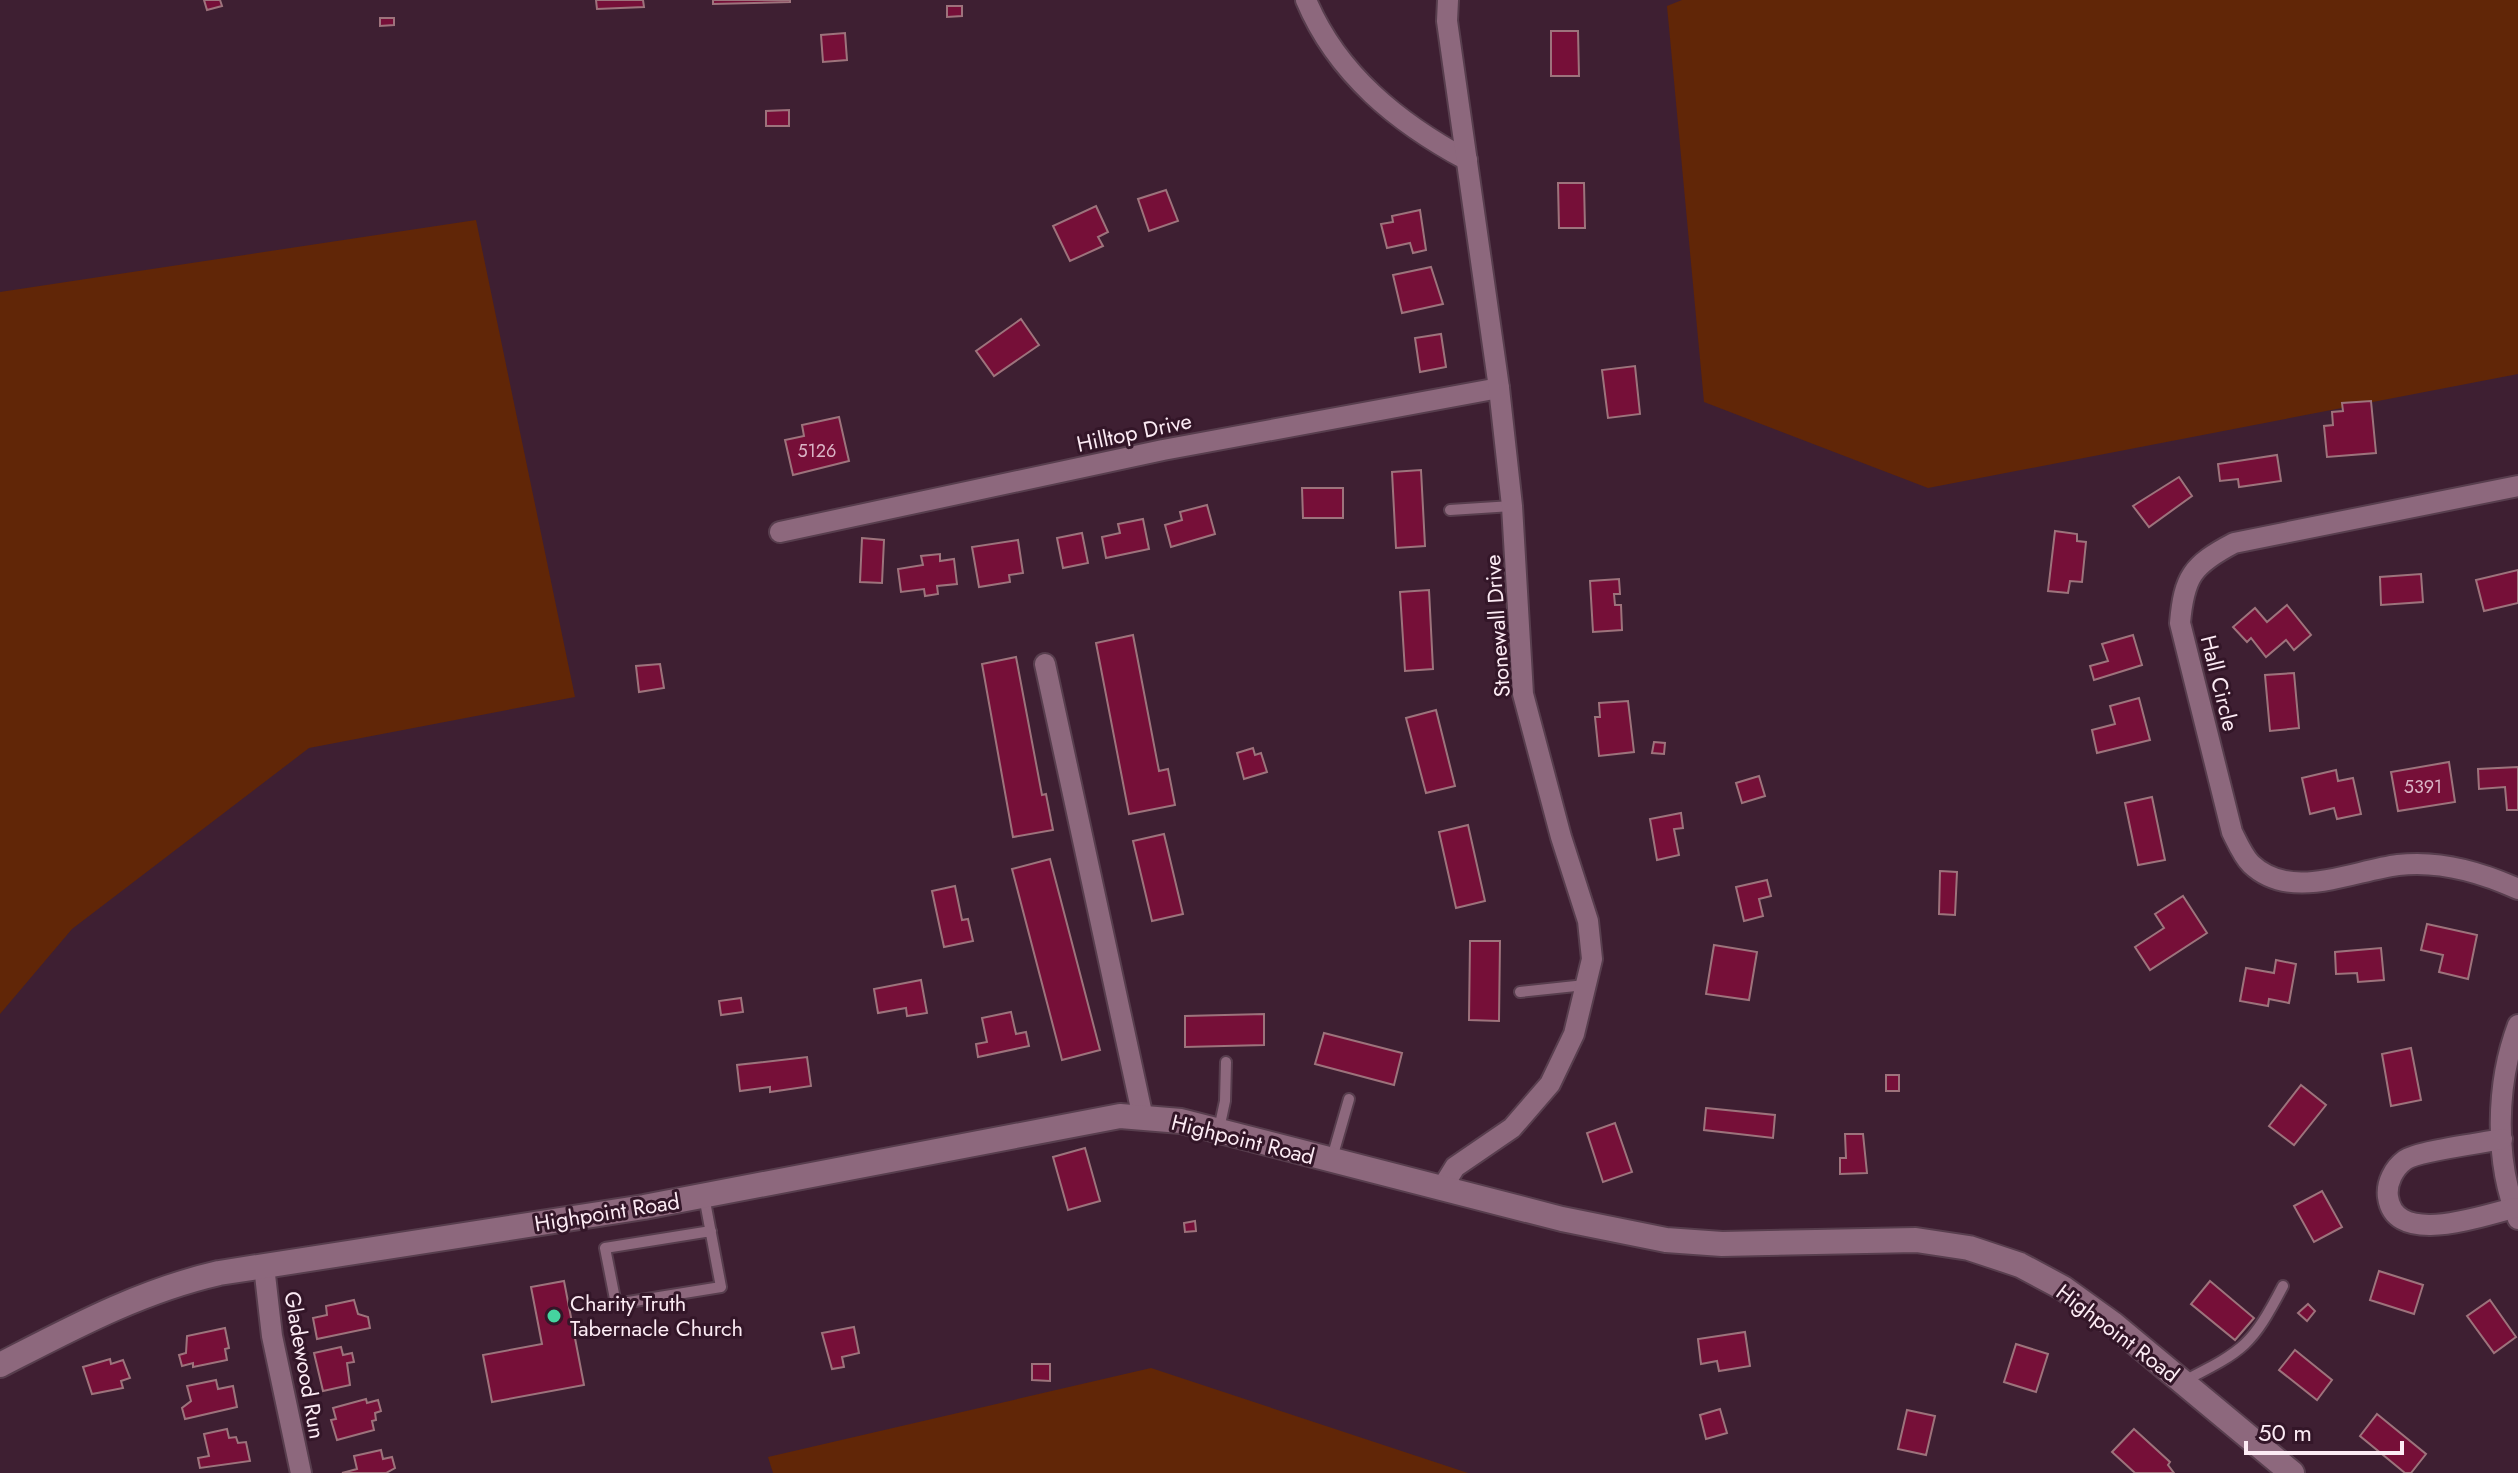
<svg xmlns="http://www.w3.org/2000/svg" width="2518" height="1473" font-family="Jost,sans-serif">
<rect width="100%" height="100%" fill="#3e1f32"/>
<g fill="#612607">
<path d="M1682,0H2518V374L1928,488L1704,402L1667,6Z"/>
<path d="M476,220L575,697L309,748L72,929L0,1014V292Z"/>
<path d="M1151,1368L1468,1473H773L768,1457Z"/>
</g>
<g fill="#760f38" stroke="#9d737c" stroke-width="2">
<path d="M204,0H220L222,6L207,10Z"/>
<path d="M596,0H643L644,7L597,9Z"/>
<path d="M713,0H790V2L713,4Z"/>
<path d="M947,6H962V16L947,17Z"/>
<path d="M380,18H394V25L380,26Z"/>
<path d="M1551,31H1578L1579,76H1551Z"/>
<path d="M845,33L847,60L823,62L821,35Z"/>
<path d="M789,110V126H766V111Z"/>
<path d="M1558,183H1584L1585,228H1559Z"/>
<path d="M1166,190L1178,221L1149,231L1138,199Z"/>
<path d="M1096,206L1108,232L1098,237L1103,246L1070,261L1053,226Z"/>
<path d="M1420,210L1426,250L1413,253L1410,243L1387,248L1381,224L1393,222L1392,216Z"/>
<path d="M1431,267L1443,304L1402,313L1393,275Z"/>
<path d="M1021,319L1039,345L994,376L976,351Z"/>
<path d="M1441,334L1446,367L1420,372L1415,338Z"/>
<path d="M1635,366L1640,414L1608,418L1602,370Z"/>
<path d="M2371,401L2376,453L2327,457L2324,426L2333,425L2332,412L2343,411L2342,403Z"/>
<path d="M839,417L849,461L793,475L785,440L804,436L802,425Z"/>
<path d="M2277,455L2281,481L2239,487L2238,479L2220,481L2218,464Z"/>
<path d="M1421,470L1425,546L1396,548L1392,472Z"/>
<path d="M2179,477L2192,496L2149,527L2133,506Z"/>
<path d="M1302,488H1343V518H1303Z"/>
<path d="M1207,505L1215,534L1171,547L1165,525L1182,520L1180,512Z"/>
<path d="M1143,519L1149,549L1106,558L1102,537L1120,533L1118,524Z"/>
<path d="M2055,531L2077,534V541L2086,542L2082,582L2070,581L2068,593L2048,591Z"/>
<path d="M1082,533L1088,563L1063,568L1057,538Z"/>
<path d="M862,538L884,540L882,583L860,582Z"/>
<path d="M1018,540L1023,573L1009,575L1010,582L979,587L972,547Z"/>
<path d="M940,554V561L954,559L957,584L937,586L938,594L925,596L924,589L901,592L898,569L923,565L921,556Z"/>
<path d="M2518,570V603L2484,611L2476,580Z"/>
<path d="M2421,574L2423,602L2381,605L2380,577Z"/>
<path d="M1619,579L1620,594H1614L1615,605H1621L1622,630L1593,632L1590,581Z"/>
<path d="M1429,590L1433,669L1405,671L1400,592Z"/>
<path d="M2287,605L2311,635L2294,650L2286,640L2266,657L2251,638L2247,642L2233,627L2255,608L2267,622Z"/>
<path d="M1133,635L1159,771L1168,769L1175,805L1129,814L1096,643Z"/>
<path d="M2133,635L2142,665L2094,680L2090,666L2108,661L2102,644Z"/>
<path d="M1016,657L1042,795L1046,794L1053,830L1013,837L982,664Z"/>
<path d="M660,664L664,688L639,692L636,666Z"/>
<path d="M2294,673L2299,728L2270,731L2265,675Z"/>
<path d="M2139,698L2150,740L2097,753L2092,730L2115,724L2110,706Z"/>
<path d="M1628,701L1634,752L1599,756L1595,717H1600L1599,703Z"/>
<path d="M1436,710L1455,786L1426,793L1406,718Z"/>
<path d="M1654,742L1665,743L1664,754L1652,753Z"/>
<path d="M1253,748L1255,755L1261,753L1267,772L1244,779L1237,753Z"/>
<path d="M2449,762L2455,802L2398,811L2391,772Z"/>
<path d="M2518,767V810H2507L2505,787L2479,789L2478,769Z"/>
<path d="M2336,770L2338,781L2353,778L2361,814L2337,819L2334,808L2310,814L2302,778Z"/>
<path d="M1759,776L1765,796L1742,803L1736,783Z"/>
<path d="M2152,797L2165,860L2138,865L2125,803Z"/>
<path d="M1681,813L1683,828L1674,829L1679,855L1657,860L1650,819Z"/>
<path d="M1468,825L1485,901L1456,908L1439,832Z"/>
<path d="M1164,834L1183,914L1152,921L1133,841Z"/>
<path d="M1050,859L1100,1050L1062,1060L1012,869Z"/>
<path d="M1940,871L1957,872L1955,915L1939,914Z"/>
<path d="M1767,880L1771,896L1759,899L1763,916L1744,921L1736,887Z"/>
<path d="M955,886L962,920L968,919L973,941L944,947L932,891Z"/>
<path d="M2183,896L2207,933L2150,970L2135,947L2164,928L2155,914Z"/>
<path d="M2427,924L2477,935L2468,979L2439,972L2443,955L2421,950Z"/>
<path d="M1470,941H1500L1499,1021L1469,1020Z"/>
<path d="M1714,945L1757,952L1749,1000L1706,994Z"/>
<path d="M2381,948L2384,980L2358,982L2357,973L2336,974L2335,952Z"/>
<path d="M2276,960L2296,964L2289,1003L2269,999L2268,1006L2240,1001L2246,968L2274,973Z"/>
<path d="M921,980L927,1013L907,1016L906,1008L878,1013L874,989Z"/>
<path d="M741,998L743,1012L721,1015L719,1001Z"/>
<path d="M1011,1012L1016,1034L1026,1032L1029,1046L978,1057L976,1044L987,1042L982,1018Z"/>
<path d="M1264,1014V1045L1185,1047V1016Z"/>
<path d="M1324,1033L1402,1053L1394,1085L1315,1064Z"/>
<path d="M2411,1048L2421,1100L2391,1106L2382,1054Z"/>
<path d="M807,1057L811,1086L770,1092V1087L740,1091L737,1065Z"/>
<rect x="1886" y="1075" width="13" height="16"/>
<path d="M2301,1085L2326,1105L2294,1145L2269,1126Z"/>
<path d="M1706,1108L1775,1115L1773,1138L1704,1130Z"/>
<path d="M1615,1123L1632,1172L1603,1182L1587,1133Z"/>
<path d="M1845,1134H1863L1867,1173L1840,1174V1158H1846Z"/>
<path d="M1085,1148L1100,1201L1068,1210L1053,1157Z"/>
<path d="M2322,1191L2342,1227L2314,1242L2294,1206Z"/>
<path d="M1195,1221L1196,1231L1185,1232L1184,1223Z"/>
<path d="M2379,1271L2423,1285L2414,1314L2370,1300Z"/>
<path d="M564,1281L584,1385L492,1402L483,1355L542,1344L531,1287Z"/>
<path d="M2210,1281L2254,1318L2235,1340L2191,1304Z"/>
<path d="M354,1300L358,1314L368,1317L370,1328L317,1339L313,1318L327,1315L326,1306Z"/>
<path d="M2490,1300L2516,1337L2494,1353L2467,1316Z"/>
<path d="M2308,1304L2315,1311L2307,1321L2298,1313Z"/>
<path d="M854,1327L859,1353L842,1357L844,1367L832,1369L822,1333Z"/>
<path d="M225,1328L229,1348L225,1349L227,1360L193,1367V1363L182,1366L179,1355L186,1353L187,1336Z"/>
<path d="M1745,1332L1750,1366L1719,1371L1717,1361L1701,1364L1698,1339Z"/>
<path d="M2016,1344L2048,1354L2036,1392L2004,1382Z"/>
<path d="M341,1347L343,1355L352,1353L354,1362L347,1363L350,1385L323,1391L314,1353Z"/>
<path d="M2295,1350L2332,1380L2317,1400L2279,1370Z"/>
<path d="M110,1359L111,1364L123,1360L130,1378L121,1381L123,1388L92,1394L83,1367Z"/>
<path d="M1032,1364H1050V1381L1032,1380Z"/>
<path d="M216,1380L218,1389L233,1386L237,1407L185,1419L182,1408L191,1401L187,1386Z"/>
<path d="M366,1399L367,1403L378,1400L381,1411L375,1413L376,1420L372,1421L374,1430L337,1440L331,1420L336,1419L333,1408Z"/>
<path d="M1720,1409L1727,1433L1706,1439L1700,1415Z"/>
<path d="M1907,1410L1935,1416L1926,1455L1898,1449Z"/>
<path d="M2377,1414L2426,1454L2411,1473H2405L2360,1436Z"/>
<path d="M227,1429L229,1438L236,1437L238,1443L246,1442L250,1461L200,1468L198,1458L209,1456L204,1434Z"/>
<path d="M2134,1429L2170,1462L2168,1465L2174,1473H2135L2112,1452Z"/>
<path d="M381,1450L383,1459L392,1457L395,1468L386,1473H342L357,1469L354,1456Z"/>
</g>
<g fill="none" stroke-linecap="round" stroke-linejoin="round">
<g stroke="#583e4e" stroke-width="14">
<g id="service">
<path d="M1450,510L1512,506"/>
<path d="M1520,992L1585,985"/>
<path d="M1219,1129L1225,1101L1226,1062"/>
<path d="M1332,1158L1349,1099"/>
<path d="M704,1196L721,1287L616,1304L605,1248L711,1231"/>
<path d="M2184,1381C2244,1350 2251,1347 2283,1286"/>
</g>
</g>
<g stroke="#583e4e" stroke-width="24">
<g id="minor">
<path d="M1306,0C1337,74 1398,123 1467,160"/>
<path d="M2518,486L2234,543C2192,565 2184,577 2180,623L2232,832C2237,842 2243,856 2251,864C2291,902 2351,871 2398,865C2440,860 2481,872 2518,889"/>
<path d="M780,532L1163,450L1499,388"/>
<path d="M1045,664L1143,1118"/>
<path d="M2518,1025C2496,1083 2494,1161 2518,1219"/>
<path d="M2502,1139C2483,1143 2417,1151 2405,1160C2394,1168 2386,1183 2388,1197C2395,1248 2483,1215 2514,1208"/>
<path d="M1442,1188L1455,1167L1512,1128L1550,1084L1574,1034L1592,959L1588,921L1561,837L1523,694L1512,506L1499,388L1447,21L1448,0"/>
<path d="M264,1266L272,1336L301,1473"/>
</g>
</g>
<g stroke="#583e4e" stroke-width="28">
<path id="tertiary" d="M0,1365C72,1328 140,1291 219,1273L644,1207L1120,1116L1181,1121L1562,1219L1666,1240L1722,1244L1916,1240L1969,1248L2020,1265L2063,1288L2113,1324L2292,1473"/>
</g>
<use href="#service" stroke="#8d687d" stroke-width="10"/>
<use href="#minor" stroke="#8d687d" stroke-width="20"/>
<use href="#tertiary" stroke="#8d687d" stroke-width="24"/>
</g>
<circle fill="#45d49f" stroke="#331628" stroke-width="3" cx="554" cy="1316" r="8"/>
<g text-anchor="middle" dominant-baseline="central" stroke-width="6" stroke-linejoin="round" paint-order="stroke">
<g font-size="18" fill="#dab4c5">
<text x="817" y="451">5126</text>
<text x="2423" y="787">5391</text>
</g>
<g font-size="22" fill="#fcebf4" stroke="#331628">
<text transform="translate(1134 432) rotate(-12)">Hilltop Drive</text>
<text transform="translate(1497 626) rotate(-94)">Stonewall Drive</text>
<text transform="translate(2220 683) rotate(76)">Hall Circle</text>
<text transform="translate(1243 1139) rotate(14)">Highpoint Road</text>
<text transform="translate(607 1212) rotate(-9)">Highpoint Road</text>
<text transform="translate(2118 1333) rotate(37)">Highpoint Road</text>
<text transform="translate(305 1365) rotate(80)">Gladewood Run</text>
</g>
<g font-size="22" fill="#fcebf4" stroke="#331628" text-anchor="start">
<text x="570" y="1303">Charity Truth<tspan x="570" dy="25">Tabernacle Church</tspan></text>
</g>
</g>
<path d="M2246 1441v12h156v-12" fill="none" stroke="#fcebf4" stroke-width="4"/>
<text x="2258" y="1441" font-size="24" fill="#fcebf4" stroke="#331628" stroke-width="6" paint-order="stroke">50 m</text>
</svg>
